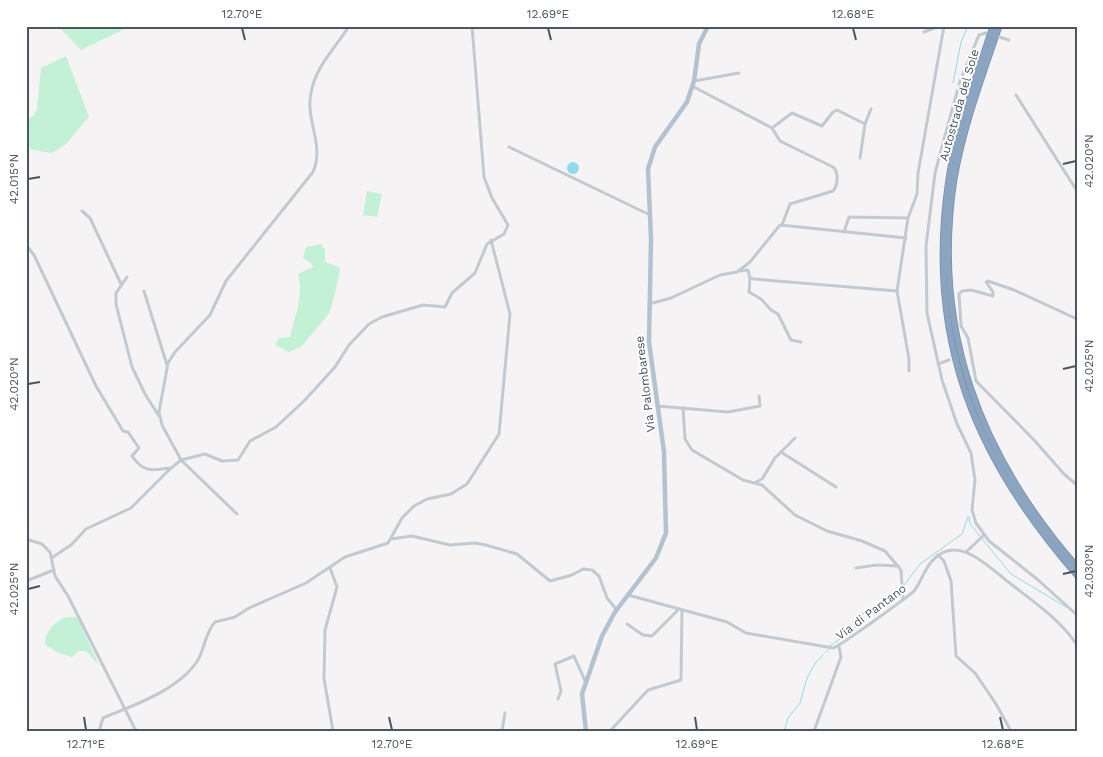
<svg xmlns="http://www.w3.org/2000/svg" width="1103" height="757" font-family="'Work Sans',sans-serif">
<rect width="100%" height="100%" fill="#f5f3f3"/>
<g fill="#c3f1d5">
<path d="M58,26H131L81,50Z"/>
<path d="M66,56L89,117L65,145L52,153L32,150L26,143V120L34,115L37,109L41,68Z"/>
<path d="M367,191L382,194L377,217L363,215Z"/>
<path d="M321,244L325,250V262L339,267L340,271L331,309L327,316L301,347L289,352L275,345L279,338L290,337C295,315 304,297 298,274L313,267L311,263L303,258L306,247Z"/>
<path d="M66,617H77L99,665L86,651H79L72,657L56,652L45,644C44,632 56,621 66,617Z"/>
</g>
<circle fill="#90daee" cx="573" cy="168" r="6"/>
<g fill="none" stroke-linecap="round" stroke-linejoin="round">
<g stroke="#90daee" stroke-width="1">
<path d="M953,83L961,42L968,26"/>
<path d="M969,517L970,524L1011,574L1066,607"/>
<path d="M830,646L859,625V618L862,614L904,585L920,564L962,534L968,517"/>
<path d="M825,653L829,649"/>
<path d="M784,731L788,718L800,703L807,678L816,662L823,655"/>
</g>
<g stroke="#7690ad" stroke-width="7">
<g id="highway">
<path d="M993,26C977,76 957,127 949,179C925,337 974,457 1077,575"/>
<path d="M999,26C982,76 963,127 954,179C931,328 979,455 1077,567"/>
</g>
</g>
<g stroke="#c1cad2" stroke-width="3">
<path d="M924,32L939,26"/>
<path d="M986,33L979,35L960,81L935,173L926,246L927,313L942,380L957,424L971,453L975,480L972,510L976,523L989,541L1037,579L1077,615"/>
<path d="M999,37L1009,40"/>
<path d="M694,81L739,73"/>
<path d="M692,86L772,128"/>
<path d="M1016,95L1077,191"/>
<path d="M865,124L871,109"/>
<path d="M509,147L650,215"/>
<path d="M82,211L90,218L121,284"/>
<path d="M782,225L790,204L833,191C838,185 839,172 833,167L780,141L772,128L792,113L822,126L833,112L837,110L865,124L860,158"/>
<path d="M844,232L849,217L908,218"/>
<path d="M26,245L34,255L96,386L123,431L128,432L139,448L132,456C143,472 151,471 169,468"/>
<path d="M740,271L748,270L750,278L754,279L897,291"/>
<path d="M127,277L116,293V304L132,367L145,394L159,416"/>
<path d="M750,278L749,292L761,299L771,310L778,314L791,340L801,342"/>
<path d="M144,291L167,365"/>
<path d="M649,304L671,298L720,275L737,272L750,262L780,225L906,238"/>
<path d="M1077,319L1014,290L988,281L986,282L993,292V296L971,290L962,291L959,294L961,326L968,338L976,381L1035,441L1064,474L1077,485"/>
<path d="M938,364L949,360"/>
<path d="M909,371V359L897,291L908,218L917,194L918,173L944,26"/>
<path d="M657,406L728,412L760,406L759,396"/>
<path d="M683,408L685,439L692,450L743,480L762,485L795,515L827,531L862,541L885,551L901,570L903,600"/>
<path d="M781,452L836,487"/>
<path d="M756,482L762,479L775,458L795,438"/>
<path d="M237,514L181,460L162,425L159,412L168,363L175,352L210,315L226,281L313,172C325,145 305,120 311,93C316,65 335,49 349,26"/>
<path d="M26,539L42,544L50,552L55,576L68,596L136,731"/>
<path d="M391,539L412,536L450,545L475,543L486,545L517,554L550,581L572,575L583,569L592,570L599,576L607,598L616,609"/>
<path d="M966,552L984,535"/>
<path d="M938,555L944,561L951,581L956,656L975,673L996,704L1011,731"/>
<path d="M53,557L71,545L86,529L131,508L169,470L181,460L205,454L222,461L238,460L250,441L276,427L304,401L335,367L349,345L369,324L382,317L423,305L445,307L452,293L475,273L487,244L504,234L508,225L492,198L484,177L472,26"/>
<path d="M330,568L337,587L325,630L324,679L333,731"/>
<path d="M856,568L876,565L898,566"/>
<path d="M26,581L54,570"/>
<path d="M628,595L727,622L746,633L833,648C839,647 909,596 914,591C921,582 924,570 932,561C956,533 987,565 1007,581C1031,600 1059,618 1077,645"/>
<path d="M627,624L643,635L652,636L678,610"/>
<path d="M558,699L561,691L555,664L574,656L586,683"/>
<path d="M99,731L103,718C134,705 179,690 198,660C205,648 205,633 215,622L235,617L249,608L306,583L345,557L388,543L402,518L414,506L427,499L451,494L467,484L499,434L510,314L491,240"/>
<path d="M502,731L505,713"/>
<path d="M610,731L648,690L681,680L682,611"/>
<path d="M814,731L841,657L839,647"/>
</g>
<path stroke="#b3c2d1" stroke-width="4.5" d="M586,731L582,694L602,636L615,612L656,558L666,533L664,452L649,342L651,239L648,169L655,147L687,102L694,81L699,44L708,26"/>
<use href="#highway" stroke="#8ba5c1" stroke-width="5.5"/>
</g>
<path fill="none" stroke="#4a5661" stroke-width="2" d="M242,28L245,40M548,28L551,40M853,28L856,40M1063,164L1076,161M28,179L40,177M1063,369L1076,366M28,384L40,382M1063,574L1076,571M28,589L40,586M84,717L86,730M389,717L392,730M695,717L697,730M1000,717L1003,730"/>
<g text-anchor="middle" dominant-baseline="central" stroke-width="4" stroke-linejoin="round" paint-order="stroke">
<g font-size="12" fill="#4a5661" stroke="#fff">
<text transform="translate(959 105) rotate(-74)">Autostrada del Sole</text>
<text transform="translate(645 384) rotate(-97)">Via Palombarese</text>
<text transform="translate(871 612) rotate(-37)">Via di Pantano</text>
</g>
</g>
<rect width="1103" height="757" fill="none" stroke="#ffffff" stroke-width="55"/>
<rect x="28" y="28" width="1048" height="702" fill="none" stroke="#4a5661" stroke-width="2"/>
<g font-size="12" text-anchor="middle" fill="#4a5661">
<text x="242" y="18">12.70°E</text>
<text x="548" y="18">12.69°E</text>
<text x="853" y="18">12.68°E</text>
<text transform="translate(1089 161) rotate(-90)" y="4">42.020°N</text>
<text transform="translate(14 179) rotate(-90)" y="4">42.015°N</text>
<text transform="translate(1089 366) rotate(-90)" y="4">42.025°N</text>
<text transform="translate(14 384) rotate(-90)" y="4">42.020°N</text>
<text transform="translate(1089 571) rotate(-90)" y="4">42.030°N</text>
<text transform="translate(14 589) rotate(-90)" y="4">42.025°N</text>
<text x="86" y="748">12.71°E</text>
<text x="392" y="748">12.70°E</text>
<text x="697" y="748">12.69°E</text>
<text x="1003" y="748">12.68°E</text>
</g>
</svg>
